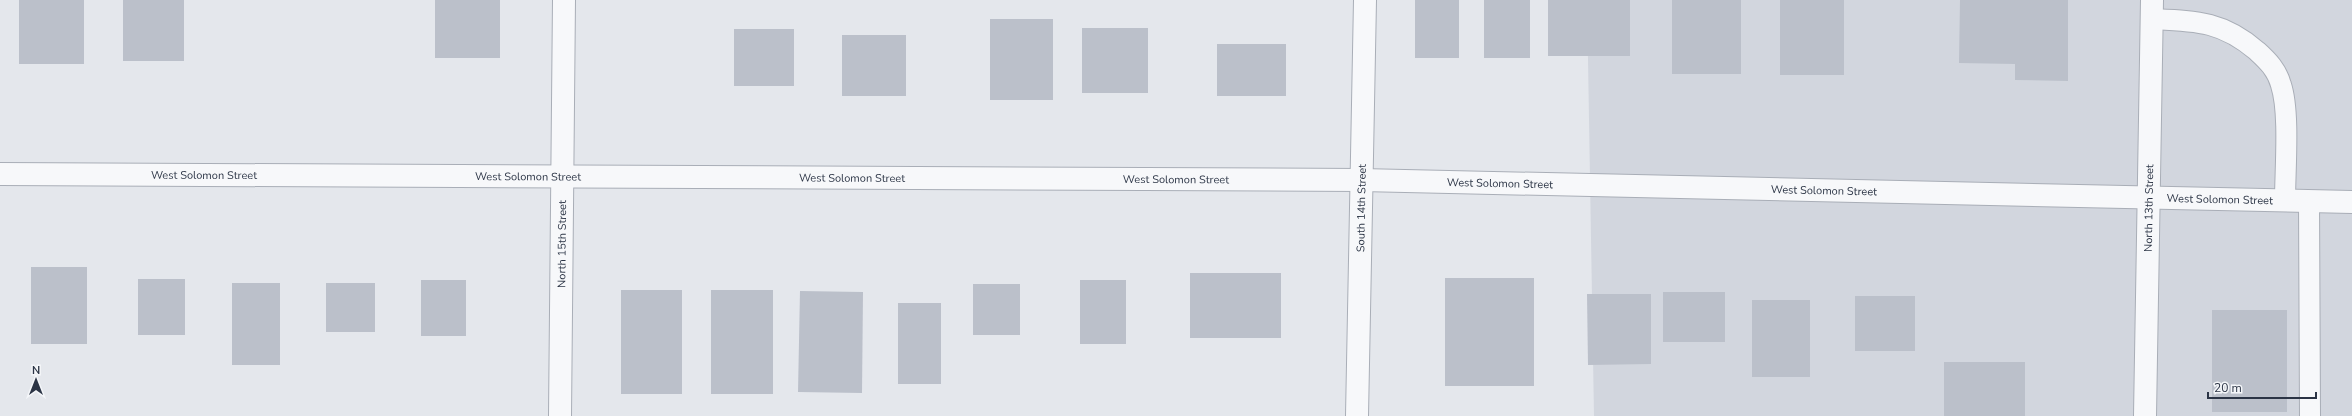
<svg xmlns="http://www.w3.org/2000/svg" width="2352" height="416" font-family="'Nunito Sans',sans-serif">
<rect width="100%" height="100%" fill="#e4e7ec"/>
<path fill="#d2d6de" d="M1587,0H2352V416H1594Z"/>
<g fill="#bbc0ca">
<rect x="19" y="0" width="65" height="64"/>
<rect x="123" y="0" width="61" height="61"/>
<rect x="435" y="0" width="65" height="58"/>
<rect x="1415" y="0" width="44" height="58"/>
<rect x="1484" y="0" width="46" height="58"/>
<rect x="1548" y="0" width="82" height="56"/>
<rect x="1672" y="0" width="69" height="74"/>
<rect x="1780" y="0" width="64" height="75"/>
<path d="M1960,0H2068V81L2015,80V64L1959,63Z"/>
<rect x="990" y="19" width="63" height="81"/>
<rect x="1082" y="28" width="66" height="65"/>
<rect x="734" y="29" width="60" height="57"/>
<rect x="842" y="35" width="64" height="61"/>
<rect x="1217" y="44" width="69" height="52"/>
<rect x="31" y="267" width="56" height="77"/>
<rect x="1190" y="273" width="91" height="65"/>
<rect x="1445" y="278" width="89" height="108"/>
<rect x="138" y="279" width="47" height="56"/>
<rect x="421" y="280" width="45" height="56"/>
<rect x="1080" y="280" width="46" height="64"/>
<rect x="232" y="283" width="48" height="82"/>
<rect x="326" y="283" width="49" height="49"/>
<rect x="973" y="284" width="47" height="51"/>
<rect x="621" y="290" width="61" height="104"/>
<rect x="711" y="290" width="62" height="104"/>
<path d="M800,291L863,292L862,393L798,392Z"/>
<rect x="1663" y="292" width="62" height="50"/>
<path d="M1587,294H1651V364L1588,365Z"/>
<rect x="1855" y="296" width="60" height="55"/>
<rect x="1752" y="300" width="58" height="77"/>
<rect x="898" y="303" width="43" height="81"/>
<rect x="2212" y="310" width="75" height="102"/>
<rect x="1944" y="362" width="81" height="54"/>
</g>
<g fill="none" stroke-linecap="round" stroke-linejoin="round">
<g stroke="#a9aeb7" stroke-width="22">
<g id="service">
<path d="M2152,19C2196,21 2222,21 2257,51C2268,61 2277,70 2281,85C2290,112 2285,170 2285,201"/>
<path d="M2309,201L2310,416"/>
</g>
</g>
<g stroke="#a9aeb7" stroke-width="24">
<g id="minor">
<path id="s1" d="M0,174L1361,180L2352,202"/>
<path id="s2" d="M560,416L564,0"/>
<path id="s3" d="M1357,416L1365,0"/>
</g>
</g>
<g stroke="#a9aeb7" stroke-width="24">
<g id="tertiary">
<path id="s4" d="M2145,416L2152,0"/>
</g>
</g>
<use href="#service" stroke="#f7f8fa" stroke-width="20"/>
<use href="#minor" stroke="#f7f8fa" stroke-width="22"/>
<use href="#tertiary" stroke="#f7f8fa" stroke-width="22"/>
</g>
<g text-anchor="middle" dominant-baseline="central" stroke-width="3" stroke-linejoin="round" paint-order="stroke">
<g font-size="11" fill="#2b3445" stroke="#f4f6f9">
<text stroke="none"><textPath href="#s1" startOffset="204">West Solomon Street</textPath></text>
<text stroke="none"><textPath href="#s1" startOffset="528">West Solomon Street</textPath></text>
<text stroke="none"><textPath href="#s1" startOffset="852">West Solomon Street</textPath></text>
<text stroke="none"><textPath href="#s1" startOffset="1176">West Solomon Street</textPath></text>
<text stroke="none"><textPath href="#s1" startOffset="1500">West Solomon Street</textPath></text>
<text stroke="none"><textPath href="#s1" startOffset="1824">West Solomon Street</textPath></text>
<text stroke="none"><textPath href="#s1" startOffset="2220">West Solomon Street</textPath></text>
<text stroke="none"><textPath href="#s3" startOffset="208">South 14th Street</textPath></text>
<text stroke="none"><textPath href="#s4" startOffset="208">North 13th Street</textPath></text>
<text stroke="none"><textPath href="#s2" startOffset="172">North 15th Street</textPath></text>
</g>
</g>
<g transform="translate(36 380)" stroke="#f4f6f9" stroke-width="3" paint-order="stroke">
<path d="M0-3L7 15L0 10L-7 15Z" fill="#2b3445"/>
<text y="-6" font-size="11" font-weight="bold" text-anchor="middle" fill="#2b3445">N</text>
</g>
<path d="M2208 392v6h108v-6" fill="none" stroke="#2b3445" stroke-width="2"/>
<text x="2214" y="392" font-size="12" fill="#2b3445" stroke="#f4f6f9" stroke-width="3" paint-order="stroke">20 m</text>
</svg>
